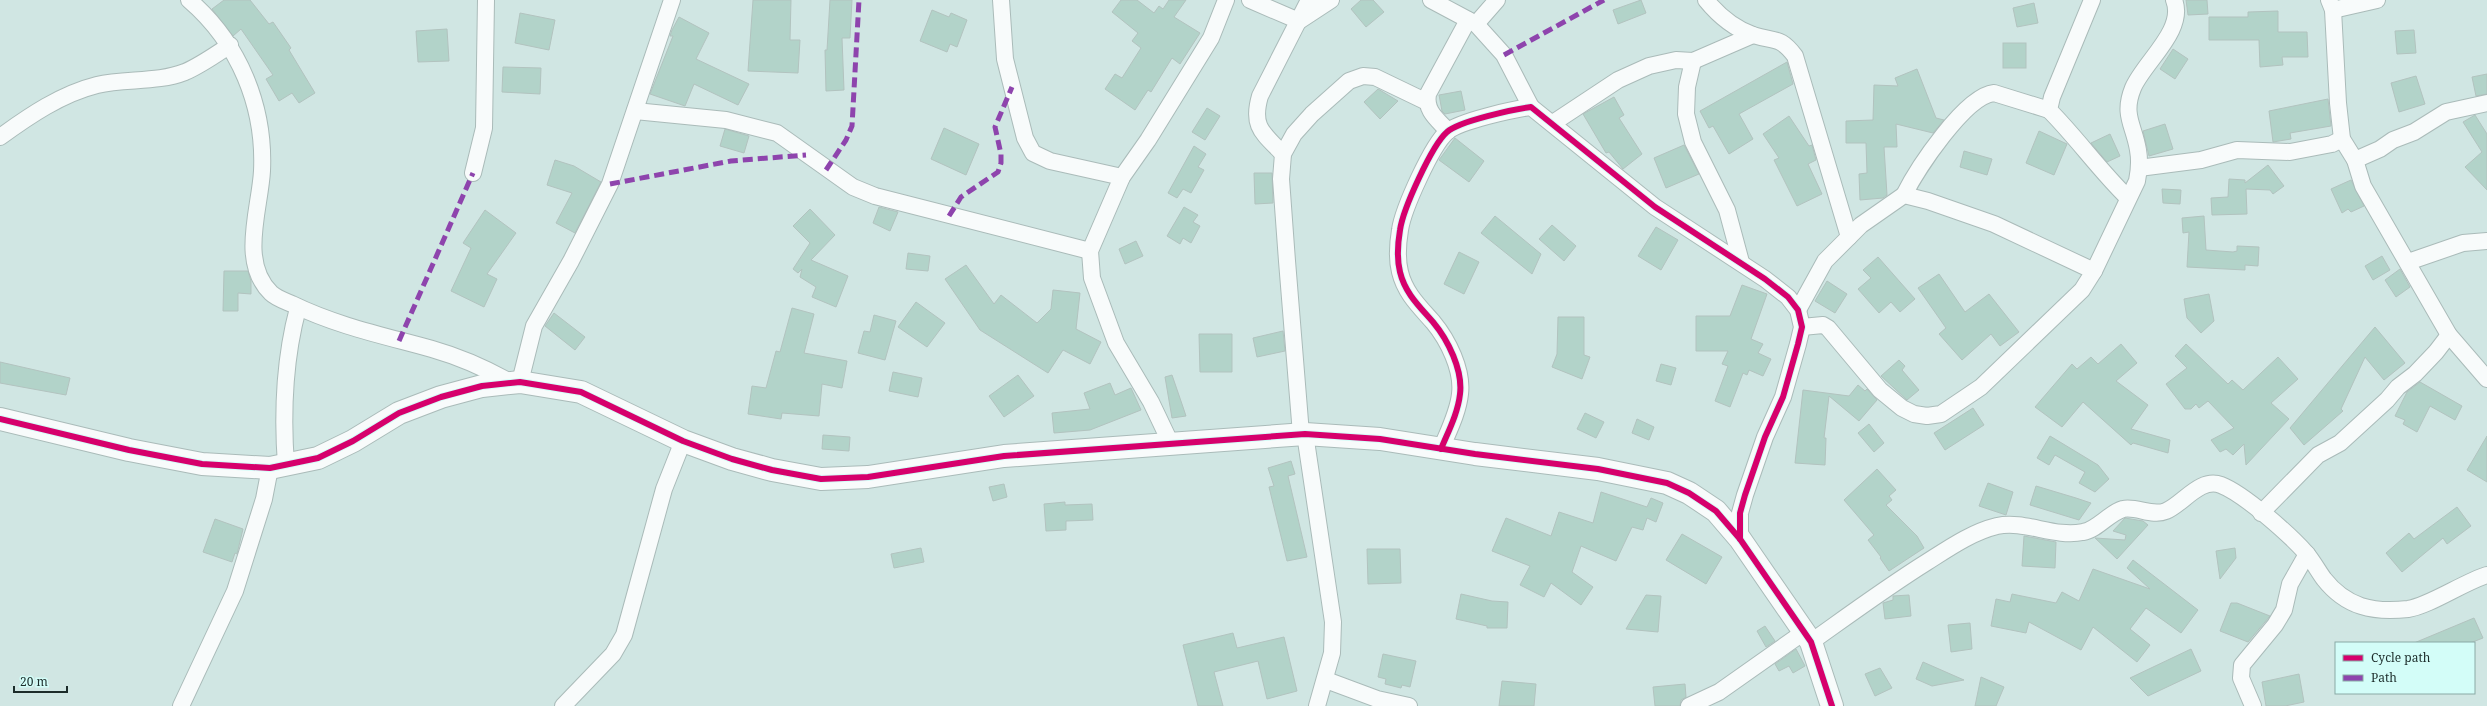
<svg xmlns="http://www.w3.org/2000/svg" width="2487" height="706" font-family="'Noto Serif',serif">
<rect width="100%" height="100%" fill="#d0e6e3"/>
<g fill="#b2d3c9" stroke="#b2c3bf">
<path d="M224,0H250L269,24L273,22L291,48L289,50L315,93L299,103L292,93L279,101L266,79L273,75L241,29L233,36L212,9Z"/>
<path d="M753,0H791L790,40H800L798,73L748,71Z"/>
<path d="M830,0H852L850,38H842L844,90L826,91L825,50H827Z"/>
<path d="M1121,0H1137L1154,13L1159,6L1163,9L1169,0H1186L1174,17L1200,33L1180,64L1172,58L1151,92L1148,90L1135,110L1105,89L1115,74L1122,78L1141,48L1132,41L1138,33L1112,12Z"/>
<path d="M1361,0H1373L1384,12L1366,27L1351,9Z"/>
<path d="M1641,0L1646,13L1618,24L1613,10Z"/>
<path d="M2186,0H2207L2208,14L2188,15Z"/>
<path d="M2034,3L2038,23L2017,27L2013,8Z"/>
<path d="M932,10L949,17L951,13L967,20L957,47L950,44L947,52L920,41Z"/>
<path d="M2278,11V32H2307L2308,57H2282L2283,65L2260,67L2259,40H2209V17H2248V12Z"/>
<path d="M520,13L555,20L549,50L515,43Z"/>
<path d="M679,17L709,33L696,59L749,84L738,105L694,84L685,106L650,94L673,36H670L672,30Z"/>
<path d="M447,29L449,61L418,62L416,31Z"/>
<path d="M2414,30L2416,53L2397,54L2395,31Z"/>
<rect x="2003" y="43" width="23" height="25"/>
<path d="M2173,49L2188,59L2175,79L2160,69Z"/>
<path d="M1787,62L1793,84L1739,114L1753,139L1729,154L1713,126L1709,128L1700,111Z"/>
<path d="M503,67L541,68L540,94L502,92Z"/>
<path d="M1917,69L1936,118L1944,120L1933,133L1896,124L1897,147H1884L1887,195L1883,198L1860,200L1859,174L1867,173L1866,143H1846V121L1873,120L1874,85L1898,86L1895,78Z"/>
<path d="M2487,74V94L2476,96L2472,77Z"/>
<path d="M2416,76L2425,104L2399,112L2391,83Z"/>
<path d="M1378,89L1398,101L1380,119L1364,102Z"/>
<path d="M1461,91L1465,110L1445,114L1442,111L1439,95Z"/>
<path d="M1614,97L1624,115L1619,118L1642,154L1623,169L1609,152L1606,153L1583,114Z"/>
<path d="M2328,99L2331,126L2290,133L2291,139L2273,142L2269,111Z"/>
<path d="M1207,108L1220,116L1205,140L1192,132Z"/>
<path d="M2475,115L2487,134V190L2465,167L2482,152L2463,122Z"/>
<path d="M1789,116L1809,146L1812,145L1816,160L1808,164L1822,194L1797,206L1774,160L1779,158L1763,134Z"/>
<path d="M2165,124L2173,149L2149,156L2143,131Z"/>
<path d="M944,128L979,144L966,175L931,159Z"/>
<path d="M725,129L749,136L744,153L720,146Z"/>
<path d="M2039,131L2067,144L2054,175L2026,163Z"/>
<path d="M2110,134L2120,156L2107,162L2091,143Z"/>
<path d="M1455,138L1484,161L1469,182L1439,160Z"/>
<path d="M1684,145L1699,174L1666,188L1654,158Z"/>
<path d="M1194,146L1206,154L1198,167L1204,170L1191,193L1183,189L1177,198L1168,193Z"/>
<path d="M1964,151L1992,159L1987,175L1960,167Z"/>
<path d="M555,160L574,166L601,182L575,233L556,223L572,193L547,185Z"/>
<path d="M2268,165L2284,186L2273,194L2270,190L2246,189L2247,214L2212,215L2211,198L2228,197L2229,179L2245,180V183Z"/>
<path d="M1254,173H1272L1273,203L1255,204Z"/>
<path d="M2351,180L2364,206L2351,212L2348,209L2342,213L2331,189Z"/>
<path d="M2162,189L2181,190L2180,204L2163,203Z"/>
<path d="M879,207L898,212L890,231L873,223Z"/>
<path d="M1184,207L1198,215L1193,222L1200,226L1191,243L1183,238L1180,244L1167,236Z"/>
<path d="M810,209L835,235L811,260L848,276L836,307L812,297L816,287L800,277L802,269L798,273L793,269L810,243L793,226Z"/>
<path d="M485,210L516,233L487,274L497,279L484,307L451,291L471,248L463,243Z"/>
<path d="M1495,216L1541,254L1532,274L1481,233Z"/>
<path d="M2204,216L2206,250L2233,252L2237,251V246L2259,247L2258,266L2245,265V270L2187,267L2189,232L2183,233L2182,218Z"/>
<path d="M1552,225L1576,246L1564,261L1539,239Z"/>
<path d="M1656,227L1678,240L1661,270L1638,256Z"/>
<path d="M1136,241L1143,256L1125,264L1119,249Z"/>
<path d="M1459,252L1479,262L1464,294L1444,284Z"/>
<path d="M908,253L930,256L928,271L906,269Z"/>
<path d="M2382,256L2390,270L2373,280L2365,266Z"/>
<path d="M1878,257L1915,299L1900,312L1891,302L1879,313L1858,289L1871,278L1863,270Z"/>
<path d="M966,265L994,304L1001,295L1037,323L1051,309L1053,290L1080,293L1076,329L1101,342L1090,364L1063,350L1048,373L980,330L945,279Z"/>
<path d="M2400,269L2410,287L2396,297L2385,280Z"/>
<path d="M224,271H248L251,281V294L238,293V311H223Z"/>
<path d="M1939,274L1965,312L1989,294L2019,332L2000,346L1991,334L1962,360L1939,334L1946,328L1918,288Z"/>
<path d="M1827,281L1847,294L1835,313L1815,301Z"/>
<path d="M1742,285L1767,294L1751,339L1763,344L1758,353L1771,359L1763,376L1749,370L1747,375L1743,373L1730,407L1715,401L1728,366L1722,364L1728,351H1696V316H1730Z"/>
<path d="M2209,294L2214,321L2201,333L2187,318L2184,299Z"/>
<path d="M916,302L945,323L927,347L898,327Z"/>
<path d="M792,308L814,314L804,353L847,361L842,388L822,384L819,416L782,413L781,419L748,414L752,386L766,388L776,351L780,352Z"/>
<path d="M554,313L585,337L575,350L545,326Z"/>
<path d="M874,315L896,321L885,360L858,353L864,331L870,332Z"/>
<path d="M1558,317H1584V355L1590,357L1582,379L1552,367L1557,354Z"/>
<path d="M2375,327L2405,363L2384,380L2365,357L2341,409L2343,411L2304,445L2290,428Z"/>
<path d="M1283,331L1285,351L1257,357L1253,338Z"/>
<path d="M1199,334H1232V372H1200Z"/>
<path d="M2121,344L2137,363L2116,381L2148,405L2131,429L2170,440L2168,453L2133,443L2131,445L2083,402L2062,427L2035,407L2072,364L2077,369L2091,357L2098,364Z"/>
<path d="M2186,344L2228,384L2232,380L2243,390L2278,357L2298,379L2271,403L2289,419L2246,465L2244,444L2233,455L2226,449L2220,452L2211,440L2234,428L2208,401L2199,408L2196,404L2191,409H2185L2166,384L2187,368L2175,356Z"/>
<path d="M1899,360L1905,366L1902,370L1919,390L1907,400L1881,376Z"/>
<path d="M0,362L70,378L66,395L0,383Z"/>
<path d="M1661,364L1676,368L1671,385L1656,381Z"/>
<path d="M893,372L922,378L918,397L889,391Z"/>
<path d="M1018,375L1034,396L1004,417L989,396Z"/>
<path d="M1172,375L1183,407L1186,416L1172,418L1165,377Z"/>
<path d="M2420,382L2462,406L2455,420L2430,406L2417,432L2403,424L2405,420L2395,416L2407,392Z"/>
<path d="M1110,383L1115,395L1131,388L1141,410L1090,430L1054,433L1052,413L1090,409L1084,393Z"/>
<path d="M1858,385L1865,391L1867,389L1877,400L1859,421L1829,396L1824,438H1826L1825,465L1795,463L1803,390L1849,396Z"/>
<path d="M1973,408L1984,425L1945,450L1934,433Z"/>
<path d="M1585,413L1604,422L1596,438L1577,429Z"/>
<path d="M1637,419L1654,427L1649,440L1632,433Z"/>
<path d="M1869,424L1884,443L1874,452L1858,433Z"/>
<path d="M823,435L850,437L849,451L822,449Z"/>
<path d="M2050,436L2098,465L2109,479L2095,492L2079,483L2085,472L2055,455L2049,465L2037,458Z"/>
<path d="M2487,436V482L2467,470Z"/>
<path d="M1291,461L1295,474L1288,476L1307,557L1287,561L1269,487L1274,486L1268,468Z"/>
<path d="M1877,469L1896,490L1889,496L1892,500L1886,505L1917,536L1924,548L1889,571L1880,558L1881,557L1868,540L1874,535L1844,500Z"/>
<path d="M1988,483L2013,492L2006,515L1979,506Z"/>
<path d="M1004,484L1007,497L993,501L989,487Z"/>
<path d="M2036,486L2076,498L2091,503L2079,520L2030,505Z"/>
<path d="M1601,492L1647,507L1651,498L1663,503L1656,522L1647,518L1643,530L1632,527L1616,561L1581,546L1572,572L1593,587L1581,605L1551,583L1544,597L1520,585L1530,566L1492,551L1506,518L1551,536L1559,512L1593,523Z"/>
<path d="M1065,502V505L1092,504L1093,520L1066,521V530L1046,531L1044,504Z"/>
<path d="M2457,507L2471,526L2447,544L2443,538L2402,572L2386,553L2409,533L2414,539Z"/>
<path d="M2125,518L2143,521L2148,525L2117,559L2095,538L2125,540L2126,535L2113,531Z"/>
<path d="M215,519L243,529L237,554L235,553L232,562L203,552Z"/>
<path d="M1682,534L1722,557L1706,584L1666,560Z"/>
<path d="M2024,536L2056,542L2055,568L2022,566Z"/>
<path d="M921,548L924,562L894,568L891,554Z"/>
<path d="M2235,548L2236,558L2220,579L2216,551Z"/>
<path d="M1367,549H1400L1401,583L1368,584Z"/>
<path d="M2133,560L2198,610L2181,633L2146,608L2130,629L2150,645L2137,662L2093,627L2081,650L2029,622L2026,633L1991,626L1996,599L2010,602L2012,594L2056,603L2062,592L2079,601L2093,569L2150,589L2127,568Z"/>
<path d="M1461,594L1492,601L1508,602L1507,628H1487V626L1456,619Z"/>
<path d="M1646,595L1661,596L1658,632L1626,629Z"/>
<path d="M1909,595L1911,616L1885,619L1883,603L1893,600V596Z"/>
<path d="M2231,603H2237L2270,616L2248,642L2220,631Z"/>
<path d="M2474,618L2483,638L2470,643H2414Z"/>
<path d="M1970,623L1972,649L1951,652L1948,625Z"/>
<path d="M1765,626L1775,641L1766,647L1757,631Z"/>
<path d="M1233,633L1237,648L1284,637L1297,691L1267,699L1258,661L1214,672L1223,706H1198L1183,645Z"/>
<path d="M1796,649L1805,666L1793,673L1789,666L1779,671L1775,664Z"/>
<path d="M2191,649L2201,671L2148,696L2130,678Z"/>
<path d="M1383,654L1416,661L1410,687L1402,685L1401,688L1385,684L1386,679L1378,677Z"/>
<path d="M1923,662L1964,680L1932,686L1916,679Z"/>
<path d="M1880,668L1892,688L1875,696L1865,674Z"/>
<path d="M2299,674L2304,702L2285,706H2266L2262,682Z"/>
<path d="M1981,677L2004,687L1996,706H1975Z"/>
<path d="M1502,681L1536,684L1534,706H1499Z"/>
<path d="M1685,684L1686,697L1681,700L1680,706H1655L1653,687Z"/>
</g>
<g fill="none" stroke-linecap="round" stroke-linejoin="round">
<g stroke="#aabbb9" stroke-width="18">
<g id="street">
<path d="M189,0C239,43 265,106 262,171C260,209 239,262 271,293C276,298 285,301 292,304C337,326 385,336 432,349C460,357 485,368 510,382"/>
<path d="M1001,0L1005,59L1025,138L1033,153L1050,161L1122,177"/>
<path d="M1250,0L1299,21L1331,0"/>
<path d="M1431,0L1476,24L1504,55L1531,107"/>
<path d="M1706,0C1719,16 1733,28 1753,35C1775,42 1780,36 1795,56L1849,237"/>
<path d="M2092,0L2052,97L2049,110C2077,138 2100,171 2128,198"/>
<path d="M2329,0L2333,10L2338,103L2342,139L2355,160L2363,186L2449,335L2487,379"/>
<path d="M2333,10L2377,0"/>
<path d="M1476,24L1497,0"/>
<path d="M1693,61L1687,87L1686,114L1693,142L1727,210L1741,262"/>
<path d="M635,111L726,120L777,133L853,187L875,196L1090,251"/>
<path d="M1553,123L1618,80L1649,66L1676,60L1693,61L1753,35"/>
<path d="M1448,131C1437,119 1425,111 1428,94L1468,20"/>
<path d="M0,137C29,116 61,94 97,85C125,78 157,83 185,72C201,65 215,55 230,45"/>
<path d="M1283,154C1263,133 1251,127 1260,96L1309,0"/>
<path d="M2355,160L2380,149L2393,140L2414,132L2446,112L2487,103"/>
<path d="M2139,168L2201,160L2237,150L2290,152L2332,144L2342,139"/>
<path d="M473,173L484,128L486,0"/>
<path d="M1904,195C1917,169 1965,96 1994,93L2049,110"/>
<path d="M2408,262L2463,243L2487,241"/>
<path d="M1798,310L1825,261L1861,225L1904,195L1928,201L1994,224L2094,271"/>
<path d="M1802,327L1823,325L1828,328L1880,390L1902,408L1914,414L1927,416L1941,414L1981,387L2082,290L2094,271L2137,181C2139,171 2140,161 2138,150C2134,125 2122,115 2133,88C2144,62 2186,30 2174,0"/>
<path d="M520,382L534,326L571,261L610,184L672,0"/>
<path d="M1301,434L1287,261L1281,179L1283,154L1294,134L1312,114L1349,81L1363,76L1375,77L1427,102"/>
<path d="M1305,434L1333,622L1332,653L1317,706"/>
<path d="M1171,444L1151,402L1116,343L1092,278L1090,251L1122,177L1148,140L1211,38L1226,0"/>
<path d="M1441,449C1448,432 1458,413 1460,394C1463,370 1448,340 1433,322C1419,306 1405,293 1400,272C1397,260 1398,242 1400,230C1403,209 1432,145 1447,132C1459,121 1515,109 1531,107L1655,207L1765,279L1788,297L1798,310L1802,327L1798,344L1783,397L1765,437L1745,495L1740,513V539"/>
<path d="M286,465C282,411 284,360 298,308"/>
<path d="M2261,513L2318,455L2340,443L2387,400L2398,387L2415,374L2436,352L2449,335"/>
<path d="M1811,642C1849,615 1887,587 1927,562C1949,548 1972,532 1997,526C2025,520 2054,538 2083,532C2097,530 2109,513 2123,509C2137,506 2152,517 2166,511C2183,504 2200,477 2221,485C2244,494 2289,534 2306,553C2313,561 2318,571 2324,579C2346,607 2373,613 2408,609C2429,606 2464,582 2487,575"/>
<path d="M1326,680L1377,699L1409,706"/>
<path d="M181,706L235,591L264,499L270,468"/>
<path d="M563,706L613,654L624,635L664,489L683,441"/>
<path d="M1689,706L1719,692L1804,632"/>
<path d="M2253,706L2241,678L2242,665L2275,625L2284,610L2290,584L2307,554"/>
</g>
</g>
<g stroke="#aabbb9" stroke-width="24">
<path id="secondary" d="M0,419L129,450L202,464L270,468L318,458L353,441L399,413L441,397L482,386L520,382L581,392L683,441L732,459L772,470L821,479L868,477L1004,456L1305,434L1380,439L1475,454L1598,469L1667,483L1689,493L1716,511L1740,539L1811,642L1832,706"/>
</g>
<use href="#street" stroke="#f8fbfb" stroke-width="16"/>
<use href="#secondary" stroke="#f8fbfb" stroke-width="22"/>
<g stroke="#8e44ad" stroke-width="5" stroke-dasharray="10 5" stroke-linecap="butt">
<path d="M1504,55L1604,0"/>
<path d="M826,170L846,140L852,126L859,0"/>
<path d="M610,184L731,161L806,155"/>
<path d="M949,216L961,197L998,172L1001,163V154L995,127L1012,87"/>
<path d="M399,341L473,173"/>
</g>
<g stroke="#d3fdf8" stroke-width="8">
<g id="cycleway">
<path d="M0,419L129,450L202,464L270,468L318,458L353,441L399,413L441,397L482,386L520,382L581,392L683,441L732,459L772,470L821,479L868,477L1004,456L1305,434L1380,439L1475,454L1598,469L1667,483L1689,493L1716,511L1740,539L1811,642L1832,706"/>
<path d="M1441,449C1448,432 1458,413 1460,394C1463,370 1448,340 1433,322C1419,306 1405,293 1400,272C1397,260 1398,242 1400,230C1403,209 1432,145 1447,132C1459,121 1515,109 1531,107L1655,207L1765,279L1788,297L1798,310L1802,327L1798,344L1783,397L1765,437L1745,495L1740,513V539"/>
</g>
</g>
<use href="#cycleway" stroke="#d6006c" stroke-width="6"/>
</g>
<rect x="2335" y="642" width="140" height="52" fill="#d3fdf8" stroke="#8aa9a6"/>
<rect x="2343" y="655" width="20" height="6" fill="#d6006c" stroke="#8aa9a6"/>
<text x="2371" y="662" font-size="12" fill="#1c2c2a">Cycle path</text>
<rect x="2343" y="675" width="20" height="6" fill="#8e44ad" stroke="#8aa9a6"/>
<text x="2371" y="682" font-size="12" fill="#1c2c2a">Path</text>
<path d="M14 686v6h53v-6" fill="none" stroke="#1c2c2a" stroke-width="2"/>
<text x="20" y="686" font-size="12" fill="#1c2c2a" stroke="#d3fdf8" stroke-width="3" paint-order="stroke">20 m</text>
</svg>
